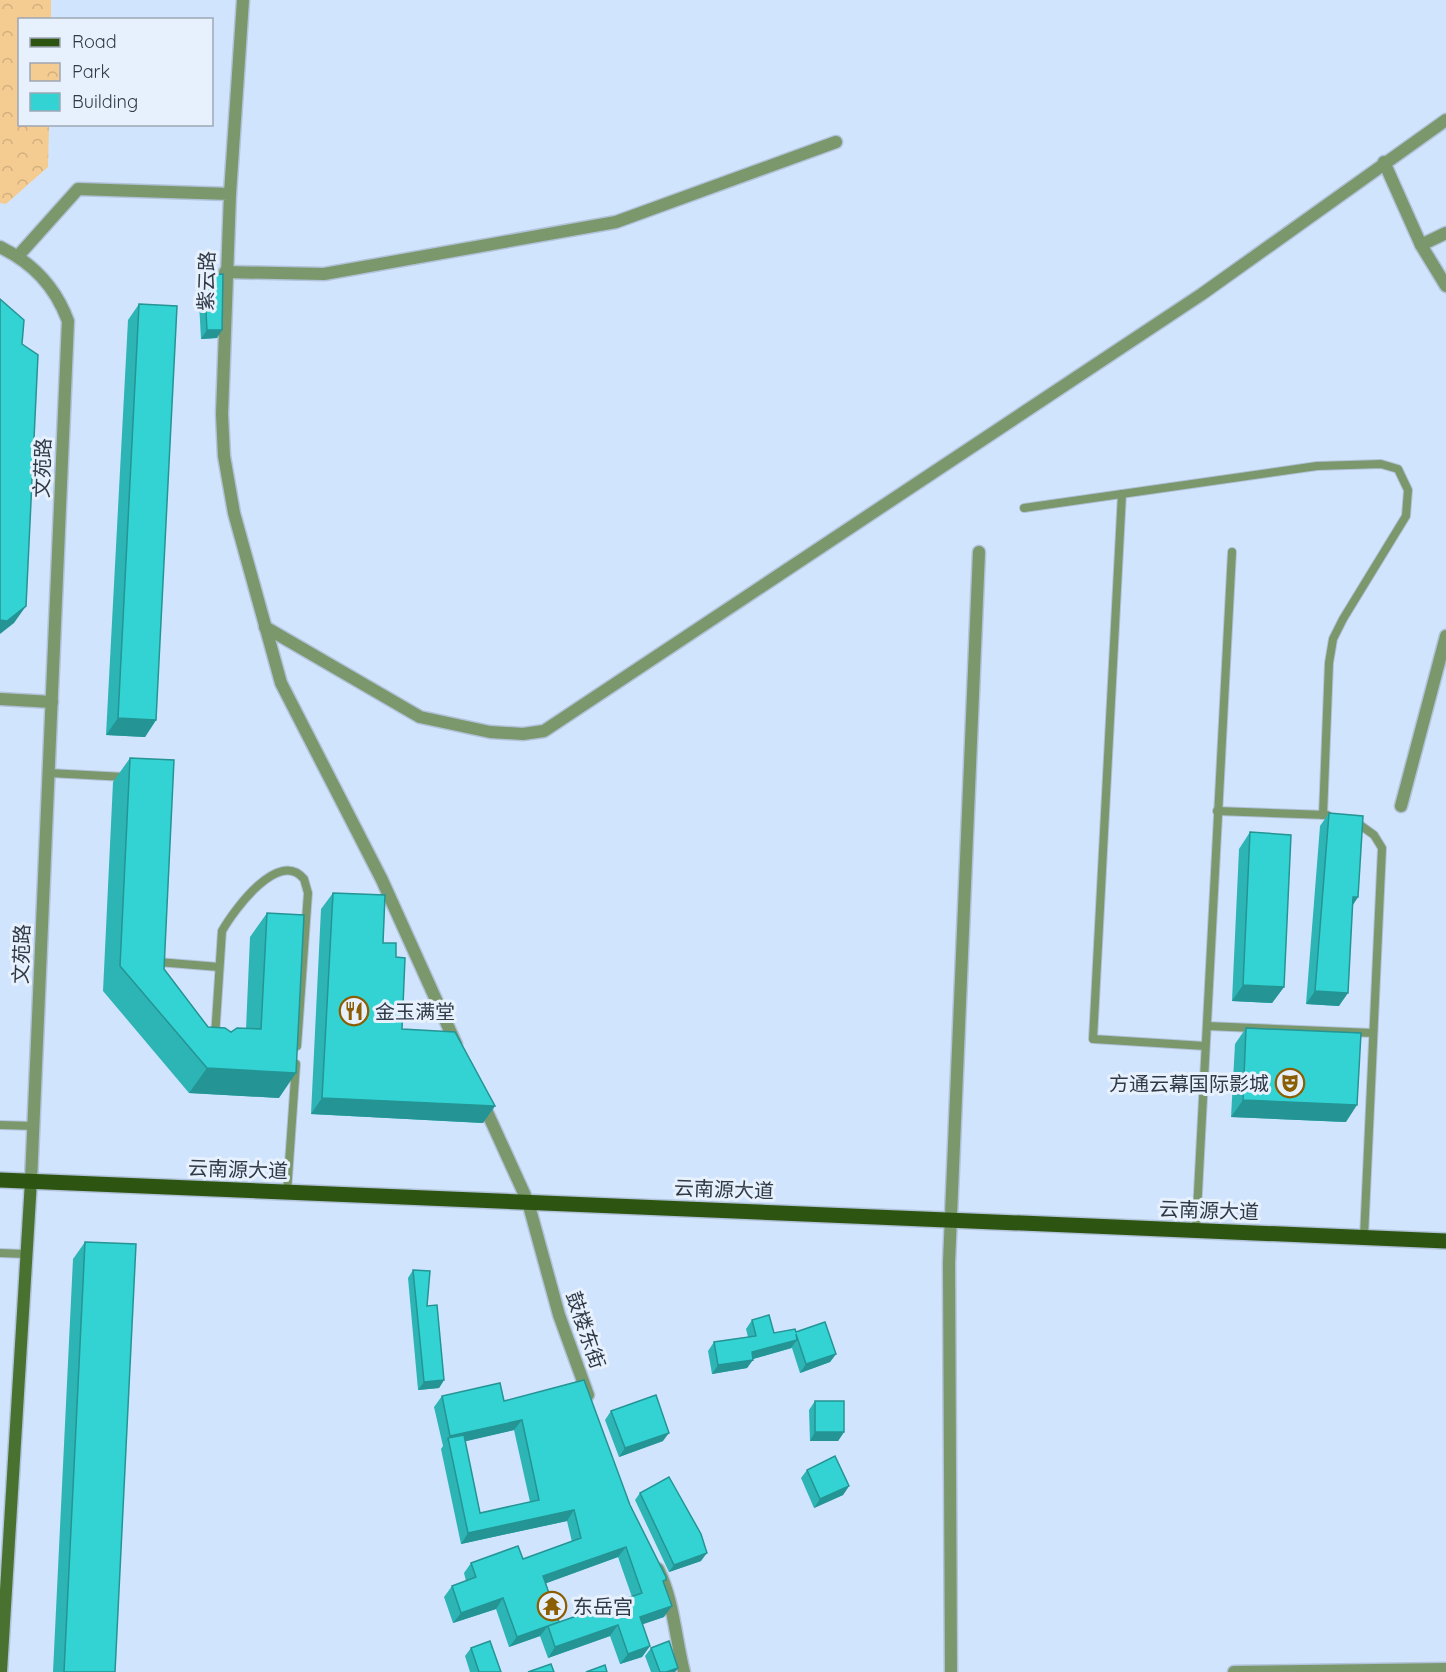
<svg xmlns="http://www.w3.org/2000/svg" width="1446" height="1672" font-family="Quicksand,'Noto Sans SC',sans-serif">
<defs>
<pattern id="park-crowns" width="20" height="18" patternUnits="userSpaceOnUse" patternTransform="scale(1.5)"><rect width="20" height="18" fill="#f4cb90"/><path d="M2 6a3 3 0 1 1 6 0M12 15a3 3 0 1 1 6 0" fill="none" stroke="#d2af7e"/></pattern>
</defs>
<rect width="100%" height="100%" fill="#d1e4fe"/>
<path fill="url(#park-crowns)" d="M0,0H51V19L20,20V124L49,125L48,167L6,204L0,203Z"/>
<g fill="none" stroke-linecap="round" stroke-linejoin="round">
<g stroke="#b1c2d9" stroke-width="10">
<g id="service">
<path d="M1122,494L1093,1039L1205,1046"/>
<path d="M1024,508L1317,466L1381,464L1398,469L1408,490L1406,516L1343,619L1333,639L1329,663L1323,815"/>
<path d="M49,773L125,777"/>
<path d="M1217,811L1327,815"/>
<path d="M1356,822L1374,835L1382,848L1364,1237"/>
<path d="M158,960V962L219,967"/>
<path d="M1207,1026L1373,1033"/>
<path d="M215,1037L222,931C234,910 279,848 304,879L308,893L297,1046"/>
<path d="M0,1125L34,1126"/>
<path d="M287,1192L296,1064"/>
<path d="M1196,1230L1232,552"/>
<path d="M0,1253L25,1254"/>
</g>
</g>
<g stroke="#b1c2d9" stroke-width="15">
<g id="minor">
<path d="M1384,162L1421,245L1446,286"/>
<path d="M230,194L243,0"/>
<path d="M1421,245L1446,233"/>
<path d="M18,256L78,189L230,194L222,414L224,456L234,513L281,683L382,880L456,1044"/>
<path d="M225,272L324,274L616,222L836,142"/>
<path d="M265,627L420,717L490,732L523,734L544,731L1202,294L1446,120"/>
<path d="M0,699L52,702"/>
<path d="M1401,806L1446,636"/>
<path d="M482,1101L528,1202L559,1315L588,1395"/>
<path d="M658,1569C674,1601 675,1637 684,1672"/>
<path d="M951,1672L949,1263L979,552"/>
<path d="M1234,1672L1446,1669"/>
</g>
</g>
<g stroke="#b1c2d9" stroke-width="15">
<path id="tertiary" d="M0,247C33,263 55,286 68,321L31,1181"/>
</g>
<g stroke="#b1c2d9" stroke-width="15">
<path id="secondary" d="M1,1672L31,1181"/>
</g>
<g stroke="#b1c2d9" stroke-width="18">
<path id="primary" d="M0,1180L1446,1241"/>
</g>
<use href="#service" stroke="#7b976c" stroke-width="8"/>
<use href="#minor" stroke="#7b976c" stroke-width="12"/>
<use href="#tertiary" stroke="#7b976c" stroke-width="12"/>
<use href="#secondary" stroke="#497231" stroke-width="12"/>
<use href="#primary" stroke="#2d5511" stroke-width="15"/>
</g>
<g fill="#2db5b5" fill-rule="evenodd">
<path d="M204,275L217,338L201,339L198,284Z"/>
<path d="M139,304L156,720L145,737L106,735L128,320Z"/>
<path d="M130,758L164,969L208,1027L231,1032L246,1029L250,937L267,913L279,1098L189,1093L103,991L113,782Z"/>
<path d="M1329,813L1358,897L1353,905L1339,1006L1306,1004L1320,826Z"/>
<path d="M1250,832L1284,987L1272,1003L1232,1001L1239,849Z"/>
<path d="M333,893L383,943L396,957L402,1029L495,1106L483,1123L311,1114L321,909Z"/>
<path d="M1246,1028L1346,1122L1231,1117L1235,1044Z"/>
<path d="M85,1242L115,1672H53L73,1259Z"/>
<path d="M413,1270L427,1306L444,1380L439,1388L418,1390L408,1278Z"/>
<path d="M752,1320L774,1333L796,1332L836,1354L830,1362L800,1373L792,1348L753,1359L747,1368L712,1374L708,1351L714,1342L748,1337L746,1329Z"/>
<path d="M442,1396L504,1401L630,1505L664,1584V1617L642,1624L650,1646L642,1657L620,1664L610,1636L548,1658L540,1636L509,1647L496,1609L453,1623L444,1597L452,1586L466,1581L464,1573L471,1563L523,1559L572,1542L567,1521L461,1544L441,1449L443,1446L434,1407ZM514,1430L530,1502L480,1513L465,1441ZM618,1557L632,1597L559,1622L546,1583Z"/>
<path d="M815,1401L844,1432L838,1441H810L809,1410Z"/>
<path d="M611,1411L663,1441L619,1457L605,1420Z"/>
<path d="M807,1470L849,1486L843,1495L814,1508L801,1478Z"/>
<path d="M640,1493L701,1561L669,1572L635,1500Z"/>
<path d="M471,1648L501,1672H470L465,1656Z"/>
<path d="M651,1648L678,1668L675,1672H651L645,1656Z"/>
</g>
<g fill="#249494">
<path d="M207,330H222L217,338L201,339Z"/>
<path d="M26,606L14,623L0,634V620Z"/>
<path d="M118,718L156,720L145,737L106,735Z"/>
<path d="M1353,897H1358L1349,910Z"/>
<path d="M1243,985L1284,987L1272,1003L1232,1001Z"/>
<path d="M1315,991L1348,993L1339,1006L1306,1004Z"/>
<path d="M207,1068L296,1073L279,1098L189,1093Z"/>
<path d="M322,1098L495,1106L483,1123L311,1114Z"/>
<path d="M1243,1100L1357,1105L1346,1122L1231,1117Z"/>
<path d="M797,1340L791,1348L746,1361L753,1360L747,1368L712,1374L718,1365L752,1352Z"/>
<path d="M836,1354L830,1362L800,1373L806,1364Z"/>
<path d="M444,1380L439,1388L418,1390L424,1382Z"/>
<path d="M522,1420L514,1430L450,1445L448,1438L443,1446L450,1436Z"/>
<path d="M815,1432H844L838,1441H810Z"/>
<path d="M669,1433L663,1441L619,1457L625,1448Z"/>
<path d="M849,1486L843,1495L814,1508L820,1499Z"/>
<path d="M574,1510L567,1521L461,1544L468,1533Z"/>
<path d="M626,1547L618,1557L536,1587L543,1576Z"/>
<path d="M707,1553L701,1561L669,1572L674,1565Z"/>
<path d="M503,1598L496,1609L453,1623L461,1613Z"/>
<path d="M672,1606L664,1617L632,1628L640,1617Z"/>
<path d="M618,1625L610,1636L548,1658L555,1647Z"/>
<path d="M548,1626L540,1636L509,1647L517,1637Z"/>
<path d="M650,1646L642,1657L620,1664L628,1654Z"/>
<path d="M678,1668L675,1672H666Z"/>
</g>
<g fill="#34d3d3" stroke="#249494" stroke-width="1.5">
<path d="M223,274L222,330H207L204,275Z"/>
<path d="M0,299L24,320L22,344L38,355L26,606L7,621L0,620Z"/>
<path d="M139,304L177,306L156,720L118,718Z"/>
<path d="M130,758L174,760L164,969L208,1027L225,1028L231,1032L237,1028L261,1029L267,913L304,915L296,1073L207,1068L120,966Z"/>
<path d="M1329,813L1363,816L1358,897H1353L1348,993L1315,991Z"/>
<path d="M1250,832L1291,835L1284,987L1243,985Z"/>
<path d="M333,893L385,895L383,943H396V957L405,958L402,1029L455,1032L495,1106L322,1098Z"/>
<path d="M1246,1028L1361,1033L1357,1105L1243,1100Z"/>
<path d="M85,1242L136,1244L115,1672H64Z"/>
<path d="M413,1270L430,1271L427,1306L437,1305L444,1380L424,1382Z"/>
<path d="M769,1315L774,1333L795,1329L796,1332L825,1322L836,1354L806,1364L796,1334L797,1340L752,1352L753,1360L718,1365L714,1342L756,1336L752,1320Z"/>
<path d="M584,1380L630,1505L666,1577V1580L663,1581L672,1606L640,1617L650,1646L628,1654L618,1625L555,1647L548,1626L642,1593L626,1547L543,1576L559,1622L517,1637L503,1598L461,1613L452,1586L476,1577L471,1563L518,1546L523,1559L581,1538L574,1510L468,1533L448,1438L464,1435L480,1513L539,1500L522,1420L450,1436L442,1396L500,1383L504,1401Z"/>
<path d="M656,1395L669,1433L625,1448L611,1411Z"/>
<rect x="815" y="1401" width="29" height="31"/>
<path d="M835,1456L849,1486L820,1499L807,1470Z"/>
<path d="M669,1477L701,1534L707,1553L674,1565L640,1493Z"/>
<path d="M490,1641L501,1672H479L471,1648Z"/>
<path d="M669,1641L678,1668L666,1672H660L651,1648Z"/>
<path d="M551,1664L554,1672H528Z"/>
<path d="M605,1665L607,1672H586Z"/>
</g>
<defs>
<g id="restaurant-ring" transform="scale(1.5)"><circle r="9.5" fill="#e7f1fe" stroke="#8c5e03" stroke-width="1.5"/><path d="M-5-6h1v4h1v-4h1v4h1v-4h1v5L-1.5 .5V6h-2V.5L-5-1ZM5-6V6H3V1.5H1.5Q1.5-4 5-6Z" fill="#8c5e03"/></g>
<g id="theatre-ring" transform="scale(1.5)"><circle r="9.5" fill="#e7f1fe" stroke="#8c5e03" stroke-width="1.5"/><path d="M-5-5.5Q0-4 5-5.5V0Q5 5 0 6Q-5 5-5 0ZM-3.3-2.5H-1v1.5H-3.3ZM1-2.5H3.3v1.5H1ZM-2.8 1Q0 5.5 2.8 1Z" fill="#8c5e03"/></g>
<g id="temple-ring" transform="scale(1.5)"><circle r="9.5" fill="#e7f1fe" stroke="#8c5e03" stroke-width="1.5"/><path d="M0-6L5-2H3V0L6.5 2.5H4V6H1.5V3h-3V6H-4V2.5H-6.5L-3 0V-2H-5Z" fill="#8c5e03"/></g>
</defs>
<g fill-rule="evenodd">
<use href="#restaurant-ring" x="354" y="1011"/>
<use href="#theatre-ring" x="1290" y="1083"/>
<use href="#temple-ring" x="552" y="1606"/>
</g>
<g text-anchor="middle" dominant-baseline="central" stroke-width="6" stroke-linejoin="round" paint-order="stroke">
<g font-size="20" fill="#303946" stroke="#e7f1fe">
<text transform="translate(206 281) rotate(-88)">紫云路</text>
<text transform="translate(42 468) rotate(-88)">文苑路</text>
<text transform="translate(21 954) rotate(-88)">文苑路</text>
<text transform="translate(238 1169) rotate(2)">云南源大道</text>
<text transform="translate(724 1189) rotate(2)">云南源大道</text>
<text transform="translate(1209 1210) rotate(2)">云南源大道</text>
<text transform="translate(586 1330) rotate(71)">鼓楼东街</text>
</g>
<g font-size="20" fill="#303946" stroke="#e7f1fe" text-anchor="start">
<text x="375" y="1011">金玉满堂</text>
<text x="1269" y="1083" text-anchor="end">方通云幕国际影城</text>
<text x="573" y="1606">东岳宫</text>
</g>
</g>
<rect x="18" y="18" width="195" height="108" fill="#e7f1fe" stroke="#9ea7b4" stroke-width="1.5"/>
<rect x="30" y="38" width="30" height="9" fill="#2d5511" stroke="#9ea7b4" stroke-width="1.5"/>
<text x="72" y="48" font-size="18" fill="#303946">Road</text>
<rect x="30" y="63" width="30" height="18" fill="url(#park-crowns)" stroke="#9ea7b4" stroke-width="1.5"/>
<text x="72" y="78" font-size="18" fill="#303946">Park</text>
<rect x="30" y="93" width="30" height="18" fill="#34d3d3" stroke="#9ea7b4" stroke-width="1.5"/>
<text x="72" y="108" font-size="18" fill="#303946">Building</text>
</svg>
